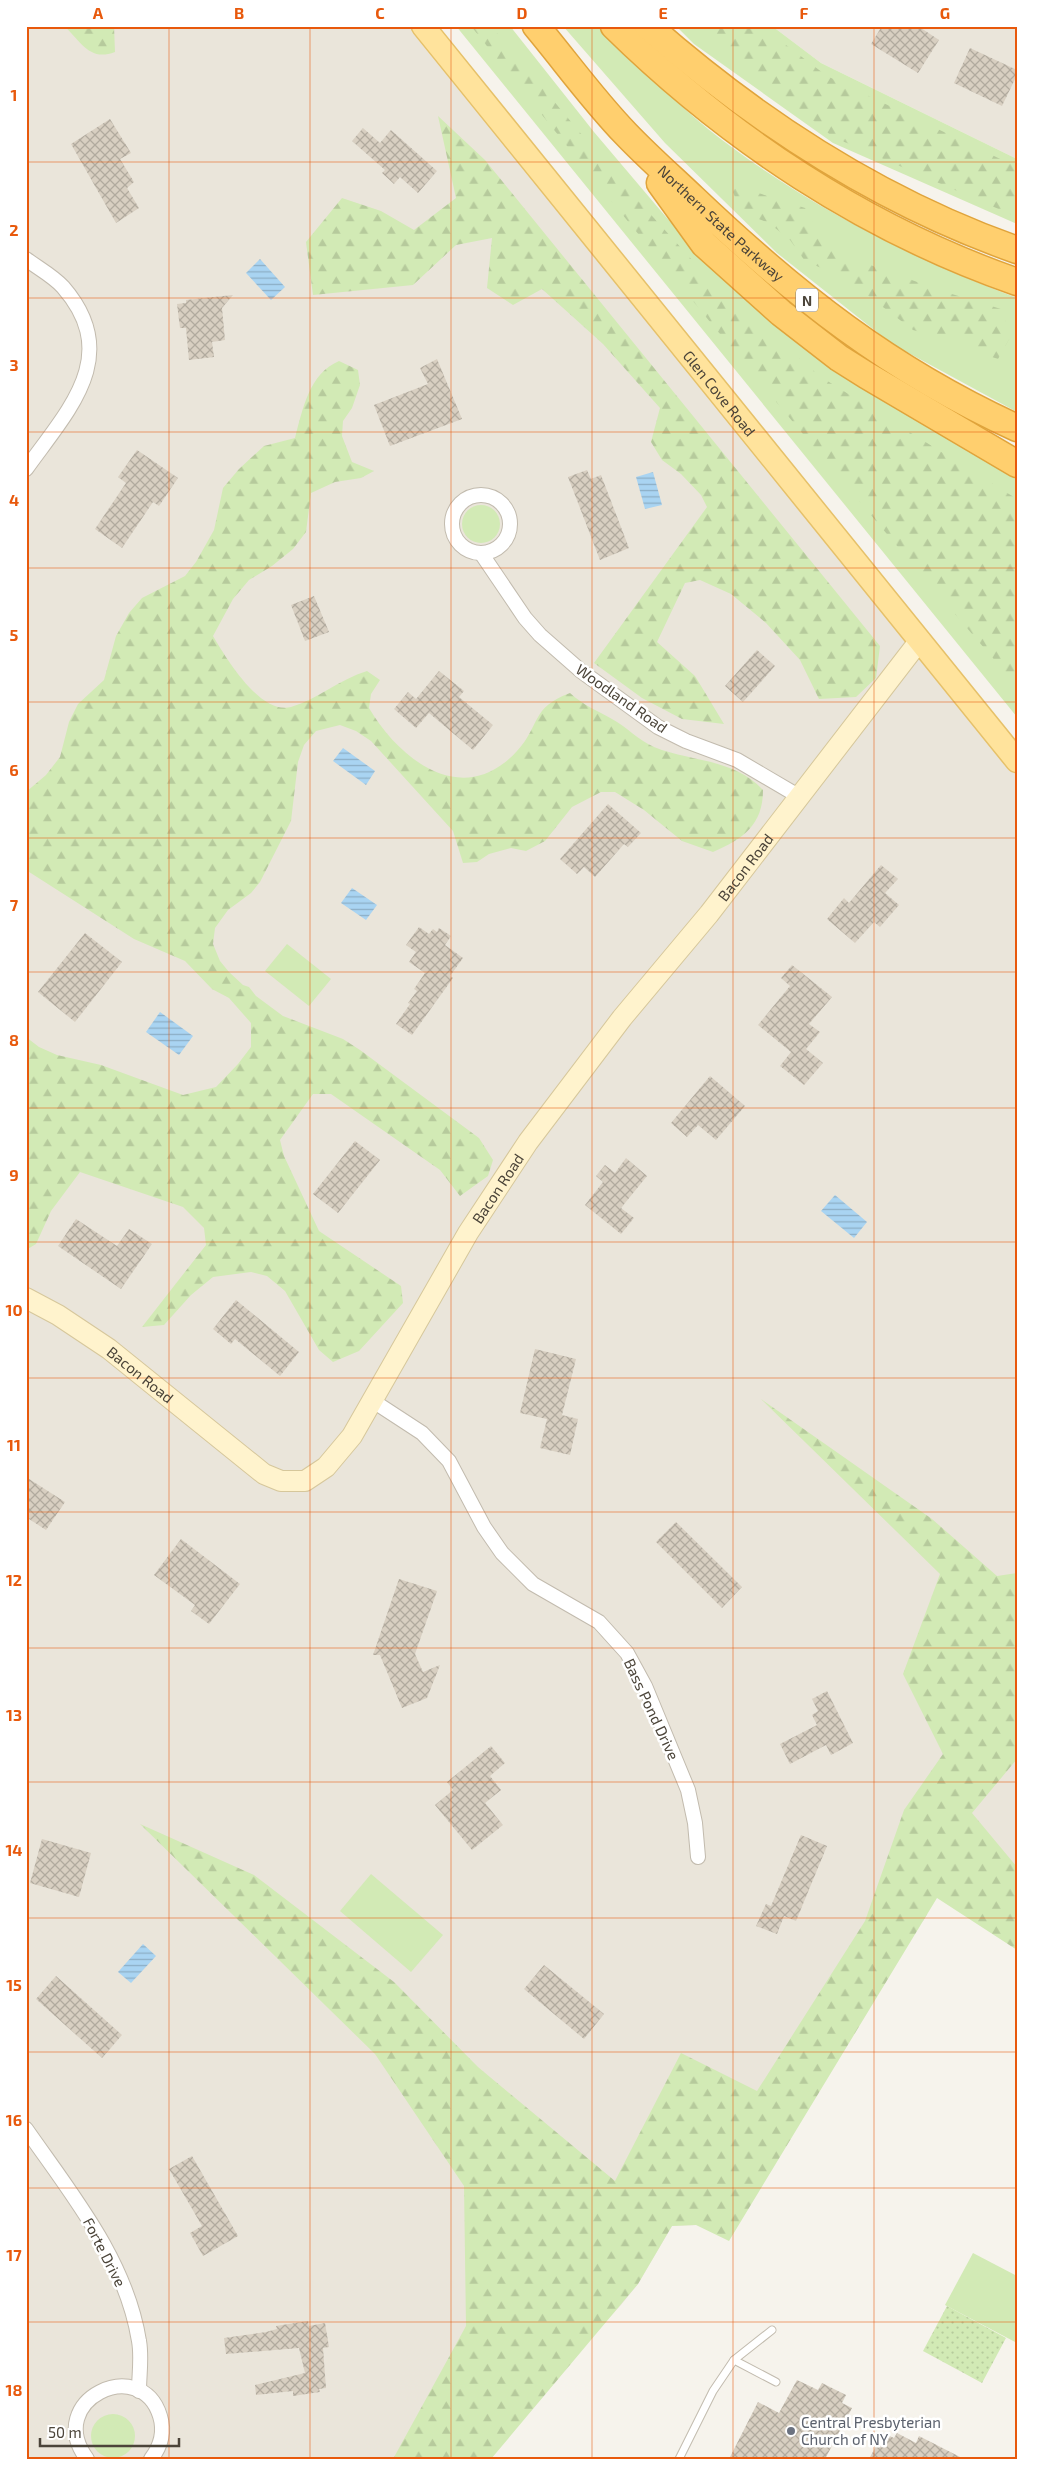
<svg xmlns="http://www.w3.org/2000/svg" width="1043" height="2485" font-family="'Exo 2',sans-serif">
<defs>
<pattern id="forest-firs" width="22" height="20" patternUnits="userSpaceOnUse" patternTransform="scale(1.25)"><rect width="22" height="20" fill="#d2eab5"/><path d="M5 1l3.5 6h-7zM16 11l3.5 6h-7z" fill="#b6ca9c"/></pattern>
<pattern id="park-dots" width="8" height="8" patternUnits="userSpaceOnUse" patternTransform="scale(1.25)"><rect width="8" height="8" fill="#d2eab5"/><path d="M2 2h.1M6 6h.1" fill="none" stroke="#b6ca9c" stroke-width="1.8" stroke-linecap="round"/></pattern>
<pattern id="water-rules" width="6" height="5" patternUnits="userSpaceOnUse" patternTransform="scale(1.25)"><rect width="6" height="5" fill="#a9d4f2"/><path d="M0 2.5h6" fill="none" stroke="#8caec5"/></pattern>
<pattern id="building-cross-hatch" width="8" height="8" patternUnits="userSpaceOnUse" patternTransform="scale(1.25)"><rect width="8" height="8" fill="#d8cfc1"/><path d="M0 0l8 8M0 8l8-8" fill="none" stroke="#b1aa9e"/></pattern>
</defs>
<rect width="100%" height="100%" fill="#f6f3ec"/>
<g fill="#eae5da">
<path d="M26,26H423L1017,761V1903L942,1848L696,2225L672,2226L638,2284L621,2305L479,2459H26Z"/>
<path d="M772,26H1017V159L821,63Z"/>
</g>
<g fill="#d2eab5">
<path d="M456,26H510L594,132L666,217L735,285L959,444L1017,478V717Z"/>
<path d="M563,26H601C636,61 670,98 708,129C801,203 907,256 1017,298V412L892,344L777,253L665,143Z"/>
<path d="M676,26H772L821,63L1017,159V224L833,143L694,44Z"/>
<circle cx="481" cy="524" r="19"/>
<path d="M287,944L331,979L309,1006L265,971Z"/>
<path d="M371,1874L443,1935L411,1972L340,1911Z"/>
<path d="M973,2253L1017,2276V2343L945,2305Z"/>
<circle cx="113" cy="2436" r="22"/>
</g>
<g fill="url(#forest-firs)">
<path d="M64,26H114L115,52C89,62 81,41 64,26Z"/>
<path d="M471,26H491L623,184L723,294L821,377L1017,499V686C830,470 649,250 471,26Z"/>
<path d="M698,26H761L827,76L1017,167V217L833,137Z"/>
<path d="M438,116L485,160L880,646L876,678L856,697L819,699L800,660L766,623L731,594L700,580L685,583L657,642L695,676L724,724L682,719L642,698L594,663L707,507L701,495L681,474L662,460L651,442L660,408L603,344L542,289L513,305L487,288L492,238L456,245L413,285L313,295L306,242L342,198L381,211L414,230L456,198Z"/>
<path d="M727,174H733L752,191L805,208L819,232L840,254L942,291L1001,309L1011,336L998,359L971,350L951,333L934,336L913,330L862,291L833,273L805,261L790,240L769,223L740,212Z"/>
<path d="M339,361L358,370L360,385L352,408L343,421L342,436L352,462L374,471L361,478L335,482L311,493L306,532L293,549L272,566L249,580L233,599L213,636C226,658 260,715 291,707C318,699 340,679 367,671L380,680L371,694L369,708C401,762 464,809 517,751C541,725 530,708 570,693C583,705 596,710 612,719C627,727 638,740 654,747C691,762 733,758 763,790C763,825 743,839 713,852L682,841L644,810L615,792H601L572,807L545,841L526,851L511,848L489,854L477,862L463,863L453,831L371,741L356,731L340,725L316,731L304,745L298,762L291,821L260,882L251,893L228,910L215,928L213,944L220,961L229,972L243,985L249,987L256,996L283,1016L343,1039L360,1050L479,1138L493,1160L488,1176L460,1196L440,1170L331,1094H313L280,1140L284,1156L319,1231L401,1286L403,1303L359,1351L333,1362L319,1350L285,1291L267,1276L251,1272L213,1277L191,1295L164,1325L142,1327L206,1245L204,1228L183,1207L80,1172L51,1211L36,1244L26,1250V1037L39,1047L57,1055L101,1065L183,1095L216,1087L238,1064L251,1047V1023L229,998L212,989L185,961L134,939L26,870V792L46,775L60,757L69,722L78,704L104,680L116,636L129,613L142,598L185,576L196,562L214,530L223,488L239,469L264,446L295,438C303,408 309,374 339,361Z"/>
<path d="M761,1399L932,1519L997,1576L1017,1573V1759L972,1813L1017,1867V1950L937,1898L729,2241L696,2225L672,2226L638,2284L491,2459H393L466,2326L464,2186L375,2054L140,1824L254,1875L394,1982L478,2067L615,2181L681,2053L757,2091L865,1921L904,1810L943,1754L903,1674L940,1574Z"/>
</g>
<path fill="url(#park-dots)" d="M947,2306L1006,2338L982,2383L923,2351Z"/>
<g fill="url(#water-rules)">
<path d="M260,259L285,287L271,300L246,273Z"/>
<path d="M653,472L662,505L645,509L636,477Z"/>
<path d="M343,748L375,771L366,785L333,761Z"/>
<path d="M352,888L377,905L366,920L341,903Z"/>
<path d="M160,1012L193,1036L179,1055L146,1032Z"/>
<path d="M835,1195L867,1222L854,1238L821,1211Z"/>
<path d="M143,1944L156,1956L131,1983L118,1972Z"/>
</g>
<g fill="url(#building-cross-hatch)">
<path d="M882,26H918L939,40L918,73L871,44Z"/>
<path d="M970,48L1017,70V75L1002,106L954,83Z"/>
<path d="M110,119L131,153L120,159L134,182L127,188L139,208L116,223L71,144Z"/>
<path d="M363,128L380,143L391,130L437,171L418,193L400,177L394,184L382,173L385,170L352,141Z"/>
<path d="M233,295L222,308L225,340L212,342L214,357L189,360L186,328H180L177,304L186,303V300Z"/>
<path d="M437,359L462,419L390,446L374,405L428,384L420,368Z"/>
<path d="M137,450L178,478L159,506L153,502L122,548L95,529L126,483L118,477Z"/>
<path d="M587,470L591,479L601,475L629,548L600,560L568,477Z"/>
<path d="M314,596L329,632L305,641L291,605Z"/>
<path d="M757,650L775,666L743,702L725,686Z"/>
<path d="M439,671L464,691L459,697L493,725L473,750L429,713L416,728L394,709L408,692L416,699Z"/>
<path d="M608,804L641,833L628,847L624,844L595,877L584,867L577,874L560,859Z"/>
<path d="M881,865L898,879L885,893L899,905L880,927L874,922L855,943L827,919L844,898L849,903Z"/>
<path d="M419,927L429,934L433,929L437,932L439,928L451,936L445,945L463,958L450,976L453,978L412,1035L396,1024L410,1004L408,1003L417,991L414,989L425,973L409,962L416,952L406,945Z"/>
<path d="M85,933L122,962L75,1022L38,992Z"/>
<path d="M792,965L832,997L809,1024L820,1032L806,1049L823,1063L804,1085L780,1066L791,1052L758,1025L790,986L781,978Z"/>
<path d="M710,1076L745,1106L716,1140L698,1125L687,1137L671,1123Z"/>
<path d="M355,1141L380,1160L338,1213L313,1194Z"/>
<path d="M626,1158L647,1176L621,1208L634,1218L621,1234L585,1205L603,1182L596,1176L605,1165L615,1173Z"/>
<path d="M76,1219L117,1246L129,1229L152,1244L121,1289L58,1246Z"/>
<path d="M236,1300L299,1352L280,1376L235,1339L231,1344L213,1329Z"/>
<path d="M535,1349L576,1359L562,1415L578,1419L570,1455L540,1448L547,1419L520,1413Z"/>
<path d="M26,1477L65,1502L46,1530L26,1517Z"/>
<path d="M676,1522L742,1587L722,1608L656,1542Z"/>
<path d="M181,1539L240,1584L209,1624L191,1611L195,1605L154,1575Z"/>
<path d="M399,1579L437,1591L415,1654L423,1672L440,1665L427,1698L402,1708L380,1655H373Z"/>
<path d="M827,1691L853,1743L831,1755L826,1745L790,1764L780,1744L817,1725L812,1715L818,1711L812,1699Z"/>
<path d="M491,1746L505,1763L490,1776L501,1790L485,1803L503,1825L472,1850L435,1805L453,1790L447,1782Z"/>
<path d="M801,1835L827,1846L796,1921L784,1916L777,1934L756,1926L766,1904L771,1906Z"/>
<path d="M42,1839L91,1853L79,1897L30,1883Z"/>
<path d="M544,1965L604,2014L584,2039L524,1989Z"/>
<path d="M56,1976L122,2035L102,2058L36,1999Z"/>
<path d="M192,2156L238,2236L203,2256L190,2233L202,2226L169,2169Z"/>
<path d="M308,2321L309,2326L325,2323L329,2347L323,2348L326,2388L319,2389L320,2392L293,2396V2391L256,2395L255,2385L305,2373L299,2348L226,2354L224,2338L266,2332L277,2329L276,2326Z"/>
<path d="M797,2380L818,2390L822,2383L846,2395L842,2403L852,2408L825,2459H729L758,2402L779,2413Z"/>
<path d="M883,2433L894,2438L897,2433L916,2443L919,2436L964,2459H869Z"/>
</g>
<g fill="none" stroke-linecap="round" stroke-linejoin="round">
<g stroke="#c2bbae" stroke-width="9">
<g id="lane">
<path d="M734,2360L772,2330"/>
<path d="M679,2459L713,2391L734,2360L776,2382"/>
</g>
</g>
<g stroke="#c2bbae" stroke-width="16">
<g id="street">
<path d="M26,259C38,268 53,276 63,287C123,356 68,410 26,469"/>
<circle cx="481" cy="524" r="29"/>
<path d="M481,553L525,618L540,635L581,671L658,727L686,741L737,760L800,797"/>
<path d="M373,1401L422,1433L449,1461L484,1527L502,1553L533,1584L599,1622L627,1653L645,1686L688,1790L695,1823L698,1857"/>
<path d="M26,2129C72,2195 126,2260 139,2341C142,2357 139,2375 139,2391"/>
<path d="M87,2459C43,2400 141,2354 160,2416C165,2432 161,2446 151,2459"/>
</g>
</g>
<g stroke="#d6c79b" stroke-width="22">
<g id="secondary">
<path id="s1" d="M26,1298L58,1315L109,1349L264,1474L281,1481H305L326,1467L352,1436L468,1233L528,1142L622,1018L709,914L920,640"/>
</g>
</g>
<g stroke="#e6c16a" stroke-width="25">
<g id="primary">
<path id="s2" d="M423,26L1017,761"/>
</g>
</g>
<g stroke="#e0a43c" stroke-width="29">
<g id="highway">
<path id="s3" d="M536,26C566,62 594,101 626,134C648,157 672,178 694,199C795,295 890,370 1017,428"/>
<path d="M614,26C729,139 865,229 1017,282"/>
<path d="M648,26C756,121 881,202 1017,250"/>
<path d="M660,183L704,244L781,313L839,358L866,375L1017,464"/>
</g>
</g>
<use href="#lane" stroke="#fff" stroke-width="7"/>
<use href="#street" stroke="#fff" stroke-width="14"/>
<use href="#secondary" stroke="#fff3cd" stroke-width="20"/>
<use href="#primary" stroke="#ffe39c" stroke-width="22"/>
<use href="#highway" stroke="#ffcf6e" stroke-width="26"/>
</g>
<path fill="none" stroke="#e8590c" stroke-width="1" stroke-opacity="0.55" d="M169,26V2459M310,26V2459M451,26V2459M592,26V2459M733,26V2459M874,26V2459M26,162H1017M26,298H1017M26,432H1017M26,568H1017M26,702H1017M26,838H1017M26,972H1017M26,1108H1017M26,1242H1017M26,1378H1017M26,1512H1017M26,1648H1017M26,1782H1017M26,1918H1017M26,2052H1017M26,2188H1017M26,2322H1017"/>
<circle fill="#6b7280" stroke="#fff" stroke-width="2" cx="791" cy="2431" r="5"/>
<g text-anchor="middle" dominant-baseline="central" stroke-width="5" stroke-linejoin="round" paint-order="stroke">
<rect fill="#fff" stroke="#817c74" stroke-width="1" x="796" y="288.5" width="22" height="23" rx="4"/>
<g font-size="14" font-weight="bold" fill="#4b4439">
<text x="807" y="300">N</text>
</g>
<g font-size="15" fill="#4b4439" stroke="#fff">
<text stroke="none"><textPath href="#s3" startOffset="271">Northern State Parkway</textPath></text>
<text stroke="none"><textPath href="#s2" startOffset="472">Glen Cove Road</textPath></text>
<text transform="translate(622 698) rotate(35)">Woodland Road</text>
<text stroke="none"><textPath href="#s1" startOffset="1098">Bacon Road</textPath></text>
<text stroke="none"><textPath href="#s1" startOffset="692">Bacon Road</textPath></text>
<text stroke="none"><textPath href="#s1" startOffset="138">Bacon Road</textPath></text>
<text transform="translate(652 1709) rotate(65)">Bass Pond Drive</text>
<text transform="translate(105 2252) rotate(63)">Forte Drive</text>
</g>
<g font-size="15" fill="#5b616d" stroke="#fff" text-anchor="start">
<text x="801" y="2422">Central Presbyterian<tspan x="801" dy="17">Church of NY</tspan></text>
</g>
</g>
<rect width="1043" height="2485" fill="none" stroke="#ffffff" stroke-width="55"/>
<path d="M40 2438v8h139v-8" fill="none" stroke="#4b4439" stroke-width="2.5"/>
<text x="48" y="2438" font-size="15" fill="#4b4439" stroke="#ffffff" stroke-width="4" paint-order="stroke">50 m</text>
<rect x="28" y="28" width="988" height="2430" fill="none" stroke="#e8590c" stroke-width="2"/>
<g font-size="16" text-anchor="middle" font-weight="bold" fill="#e8590c">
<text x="98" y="19">A</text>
<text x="239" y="19">B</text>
<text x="380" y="19">C</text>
<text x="522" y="19">D</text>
<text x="663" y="19">E</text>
<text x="804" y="19">F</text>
<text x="945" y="19">G</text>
<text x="14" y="101">1</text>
<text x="14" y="236">2</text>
<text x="14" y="371">3</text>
<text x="14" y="506">4</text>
<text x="14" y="641">5</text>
<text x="14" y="776">6</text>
<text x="14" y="911">7</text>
<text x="14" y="1046">8</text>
<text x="14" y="1181">9</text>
<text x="14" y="1316">10</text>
<text x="14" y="1451">11</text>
<text x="14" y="1586">12</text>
<text x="14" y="1721">13</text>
<text x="14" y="1856">14</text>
<text x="14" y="1991">15</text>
<text x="14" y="2126">16</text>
<text x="14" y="2261">17</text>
<text x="14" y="2396">18</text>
</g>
</svg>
